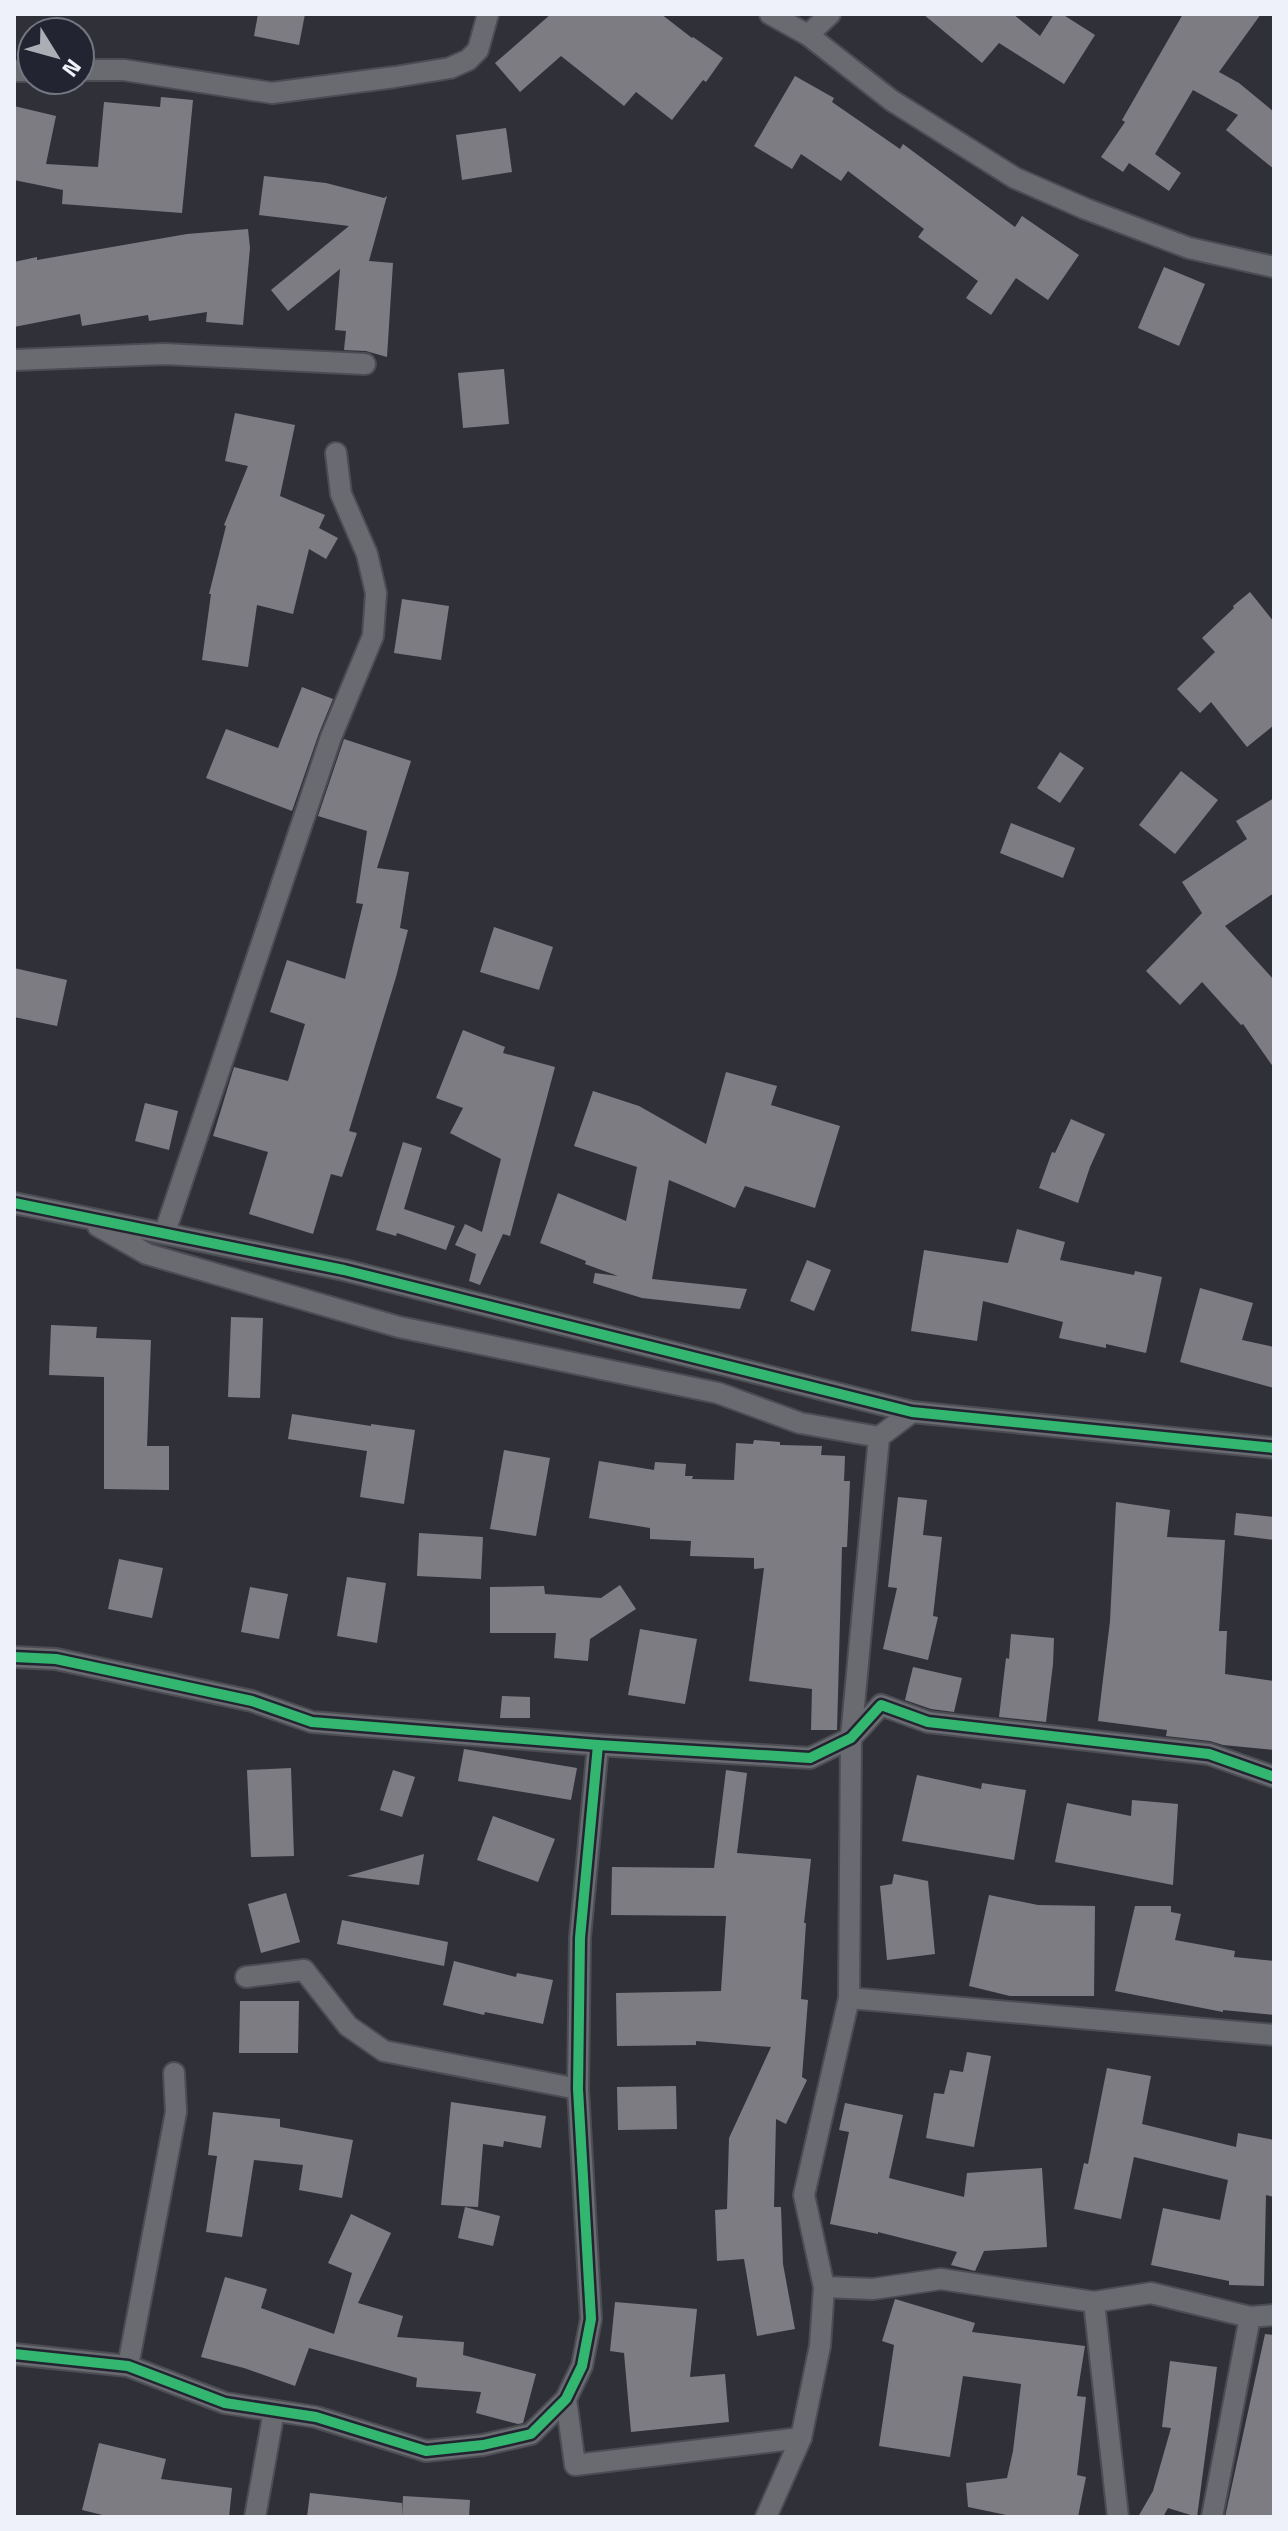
<svg xmlns="http://www.w3.org/2000/svg" width="1288" height="2531" font-family="'Titillium Web',sans-serif">
<rect width="100%" height="100%" fill="#303138"/>
<g fill="#7e7c83">
<path d="M258,14H305L299,45L254,36Z"/>
<path d="M551,14H661L692,38L693,37L723,58L706,82L703,80L672,120L636,92L624,106L561,56L520,92L495,63Z"/>
<path d="M923,14H1013L1040,36L1054,14H1062L1095,35L1064,84L999,43L982,63Z"/>
<path d="M1183,14H1261L1219,72L1239,83L1274,112V169L1226,130L1238,115L1193,90L1155,154L1181,173L1169,191L1129,163L1123,172L1101,157L1125,122L1122,120Z"/>
<path d="M795,76L834,98L832,102L900,149L903,144L1015,227L1022,216L1079,255L1048,300L1016,278L991,315L966,298L978,281L918,237L924,229L848,171L841,181L801,154L792,169L754,146Z"/>
<path d="M161,97L193,100L182,213L62,204L63,190L14,180V106L56,116L46,164L98,167L104,102L160,107Z"/>
<path d="M506,128L512,172L462,180L456,135Z"/>
<path d="M264,176L326,183L384,198L387,196L369,261L393,263L387,357L366,351L344,350L346,331L335,330L340,269L288,311L271,290L349,226L259,215Z"/>
<path d="M248,229L250,248L243,325L206,322L207,312L149,321L148,315L82,326L80,314L14,327V262L37,257V260L187,234Z"/>
<path d="M1164,267L1205,284L1179,346L1138,328Z"/>
<path d="M504,369L509,424L463,428L458,373Z"/>
<path d="M235,413L295,425L280,496L325,515L319,528L338,538L326,559L309,549L293,614L257,605L248,667L202,660L211,594H209L226,526L224,525L248,466L225,461Z"/>
<path d="M1250,592L1274,622V725L1247,747L1211,702L1200,713L1177,689L1215,652L1202,638L1234,608L1233,606Z"/>
<path d="M402,599L449,606L441,660L394,653Z"/>
<path d="M302,687L333,699L319,733L292,811L206,778L226,729L278,748Z"/>
<path d="M344,739L411,761L377,868L409,872L400,928L408,930L396,977L349,1131L357,1133L342,1177L331,1174L313,1234L249,1214L268,1152L213,1136L234,1067L288,1081L305,1024L270,1012L287,960L345,979L363,904L356,903L367,831L318,816Z"/>
<path d="M1060,752L1084,768L1060,803L1037,788Z"/>
<path d="M1181,771L1218,800L1175,854L1139,825Z"/>
<path d="M1274,798V893L1225,926L1274,980V1068L1243,1024L1241,1025L1202,982L1180,1005L1146,971L1202,913L1182,882L1247,839L1236,821Z"/>
<path d="M1011,823L1075,848L1063,878L1000,853Z"/>
<path d="M494,927L553,947L539,990L480,972Z"/>
<path d="M14,968L67,980L57,1026L14,1017Z"/>
<path d="M463,1030L505,1047L503,1053L555,1067L510,1236L503,1234L480,1285L469,1281L476,1254L455,1245L465,1224L482,1232L501,1159L450,1133L463,1108L436,1098Z"/>
<path d="M726,1072L777,1086L771,1105L840,1126L815,1208L745,1186L735,1208L669,1180L652,1279L747,1289L740,1309L642,1298L593,1283L595,1273L618,1276L585,1264L586,1261L540,1243L558,1193L626,1221L637,1167L574,1146L593,1091L639,1106L706,1144Z"/>
<path d="M145,1103L178,1111L169,1150L135,1141Z"/>
<path d="M1071,1119L1105,1134L1090,1167L1078,1203L1039,1188L1052,1152L1055,1153Z"/>
<path d="M403,1142L422,1148L404,1209L455,1226L446,1250L397,1233L396,1236L376,1230Z"/>
<path d="M1017,1229L1065,1242L1060,1260L1134,1275L1135,1271L1162,1277L1146,1353L1106,1344V1348L1059,1338L1063,1322L983,1301L977,1341L911,1331L924,1250L1008,1263Z"/>
<path d="M807,1260L831,1270L814,1311L790,1301Z"/>
<path d="M1200,1288L1253,1303L1242,1340L1274,1347V1388L1180,1362Z"/>
<path d="M231,1317L263,1318L260,1398L228,1397Z"/>
<path d="M51,1325L97,1327L96,1338L151,1340L147,1446H169V1490L104,1489V1377L49,1375Z"/>
<path d="M292,1414L371,1426V1424L415,1430L404,1504L360,1497L367,1451L288,1439Z"/>
<path d="M754,1440L780,1442V1445L822,1446L821,1455L845,1456L844,1481H850L847,1547H842L837,1730H811L812,1689L749,1681L764,1568L754,1569V1558L690,1556L691,1541L650,1539V1528L589,1518L599,1461L654,1470L655,1462L686,1464L685,1476H693L692,1479L734,1480L736,1443L753,1444Z"/>
<path d="M504,1450L550,1458L536,1536L490,1529Z"/>
<path d="M898,1497L927,1500L923,1535L942,1537L933,1616L938,1617L928,1660L883,1649L897,1588L888,1587Z"/>
<path d="M1116,1502L1170,1510L1167,1537L1225,1540L1219,1631H1227L1225,1674L1274,1681V1750L1223,1745L1210,1741L1166,1736L1167,1730L1098,1721L1110,1621Z"/>
<path d="M1236,1513L1274,1517V1540L1234,1535Z"/>
<path d="M419,1533L483,1537L481,1579L417,1576Z"/>
<path d="M119,1559L163,1568L152,1618L108,1609Z"/>
<path d="M347,1577L386,1583L377,1643L337,1636Z"/>
<path d="M620,1585L636,1609L590,1639L588,1661L554,1658L556,1633H490V1587L544,1586L545,1594L601,1598Z"/>
<path d="M250,1587L288,1594L279,1639L241,1632Z"/>
<path d="M640,1629L697,1639L685,1704L628,1695Z"/>
<path d="M1011,1634L1054,1638L1053,1664L1046,1722L999,1717L1006,1658L1009,1659Z"/>
<path d="M913,1667L962,1678L954,1712L931,1709L905,1700Z"/>
<path d="M502,1696L530,1697V1718H500Z"/>
<path d="M464,1749L577,1768L571,1800L458,1781Z"/>
<path d="M291,1768L294,1856L251,1857L247,1770Z"/>
<path d="M393,1770L415,1777L402,1817L380,1810Z"/>
<path d="M726,1770L747,1773L737,1853L811,1859L804,1923H806L801,1999L808,2000L802,2077L807,2080L786,2124L776,2119L774,2207H781L783,2264L795,2329L757,2336L744,2259L717,2261L715,2210L727,2209L729,2138L771,2047L696,2041V2045L617,2046L616,1993L721,1991L726,1916L611,1915L612,1867L714,1868Z"/>
<path d="M917,1775L981,1789L982,1783L1026,1790L1014,1860L902,1841Z"/>
<path d="M1132,1800L1178,1804L1173,1885L1055,1862L1067,1803L1131,1816Z"/>
<path d="M493,1816L555,1839L538,1882L477,1860Z"/>
<path d="M424,1854L419,1885L347,1876Z"/>
<path d="M894,1874L928,1881L935,1954L887,1960L880,1886L892,1884Z"/>
<path d="M286,1893L300,1942L261,1953L248,1904Z"/>
<path d="M989,1895L1038,1905L1095,1906L1094,1996H1010L969,1986Z"/>
<path d="M1135,1906H1171V1912L1181,1914L1175,1940L1235,1951L1234,1957L1274,1961V2015L1223,2010V2012L1115,1991Z"/>
<path d="M342,1920L448,1942L444,1966L337,1944Z"/>
<path d="M454,1961L516,1977L517,1973L553,1980L543,2024L485,2012L484,2015L443,2005Z"/>
<path d="M240,2001H299L298,2053H239Z"/>
<path d="M967,2052L991,2056L974,2147L926,2138L934,2093L944,2094L950,2070L963,2072Z"/>
<path d="M1107,2068L1151,2076L1142,2124L1236,2147L1238,2133L1274,2140V2197L1266,2195L1264,2286L1229,2285V2281L1151,2265L1163,2208L1220,2220L1228,2180L1134,2157L1121,2219L1074,2209L1084,2163L1088,2164Z"/>
<path d="M676,2086L677,2129L618,2130L617,2087Z"/>
<path d="M451,2102L546,2116L541,2148L504,2141L503,2147L483,2144L478,2207L441,2205Z"/>
<path d="M845,2103L903,2115L889,2178L964,2197L967,2173L1042,2168L1047,2247L984,2251L975,2271L951,2265L957,2252L878,2232V2234L830,2224L849,2132L839,2130Z"/>
<path d="M213,2112L280,2119V2127L353,2140L342,2198L299,2190L303,2165L254,2160L242,2237L206,2232L217,2156L208,2155Z"/>
<path d="M465,2207L500,2216L493,2246L458,2238Z"/>
<path d="M351,2214L391,2233L358,2303L403,2316L397,2337L464,2342L463,2355L536,2374L523,2423L518,2424L476,2413L481,2392L416,2387L417,2378L309,2348L295,2386L244,2368L201,2357L225,2277L267,2289L261,2308L334,2334L352,2273L328,2263Z"/>
<path d="M895,2299L975,2323L972,2332L1085,2346L1077,2396L1086,2397L1077,2475L1086,2477L1078,2517H1016L968,2507L966,2483L1007,2478L1013,2451L1021,2384L963,2376L950,2457L879,2446L894,2345L882,2341Z"/>
<path d="M615,2302L697,2309L690,2377L725,2374L729,2422L631,2432L624,2353L610,2351Z"/>
<path d="M1265,2334L1274,2335V2517H1225Z"/>
<path d="M1170,2361L1217,2367L1197,2517L1168,2508L1163,2517H1138L1153,2491L1171,2428L1162,2427Z"/>
<path d="M99,2443L166,2459L161,2479L232,2488L229,2517H111L82,2510Z"/>
<path d="M310,2493L402,2503V2517L403,2496L470,2500L469,2517H307Z"/>
</g>
<g fill="none" stroke-linecap="round" stroke-linejoin="round">
<g stroke="#4c4d54" stroke-width="24">
<g id="street">
<path d="M770,14L808,35L891,100L1015,178L1086,209L1189,248L1274,267"/>
<path d="M808,35L830,14"/>
<path d="M80,70H124L272,93L395,77L450,68L468,60L478,50L488,14"/>
<path d="M14,71H32"/>
<path d="M14,360L164,354L365,364"/>
<path d="M14,1203L344,1270L912,1412L1274,1448"/>
<path d="M98,1226L147,1254L399,1327L718,1393L800,1423L879,1437"/>
<path d="M165,1232L331,737L373,636L376,593L367,554L341,494L336,453"/>
<path d="M14,1657L56,1659L252,1701L312,1722L598,1745L810,1758L851,1738L881,1705L928,1722L1209,1754L1274,1777"/>
<path d="M246,1977L304,1970L348,2026L384,2051L578,2089"/>
<path d="M849,1998L1274,2035"/>
<path d="M824,2287L873,2289L941,2279L1094,2302L1151,2293L1250,2317L1274,2315"/>
<path d="M1094,2302L1118,2517"/>
<path d="M14,2354L128,2366L225,2403L316,2417L426,2451L483,2445L531,2434L566,2399L582,2366L591,2319L578,2089L580,1938L598,1745"/>
<path d="M128,2366L176,2112L174,2073"/>
<path d="M566,2399L575,2465L801,2438"/>
<path d="M255,2517L274,2411"/>
<path d="M766,2517L801,2438L820,2346L824,2287L804,2195L849,1998L851,1738L879,1437L912,1412"/>
<path d="M1212,2517L1250,2317"/>
</g>
</g>
<use href="#street" stroke="#6a6b70" stroke-width="20"/>
<g stroke="#222531" stroke-width="15">
<g id="cycleway">
<path d="M14,1203L344,1270L912,1412L1274,1448"/>
<path d="M14,1657L56,1659L252,1701L312,1722L598,1745L810,1758L851,1738L881,1705L928,1722L1209,1754L1274,1777"/>
<path d="M14,2354L128,2366L225,2403L316,2417L426,2451L483,2445L531,2434L566,2399L582,2366L591,2319L578,2089L580,1938L598,1745"/>
</g>
</g>
<use href="#cycleway" stroke="#33b770" stroke-width="10"/>
</g>
<rect width="1288" height="2531" fill="none" stroke="#eff1fa" stroke-width="32"/>
<g transform="translate(56 56) rotate(127)"><circle r="38" fill="#222531" stroke="#747781" stroke-width="2"/>
<path d="M0-6L14 30L0 20L-14 30Z" fill="#acaeb6"/>
<text y="-12" font-size="22" font-weight="bold" text-anchor="middle" fill="#eff1fa">N</text>
</g>
</svg>
